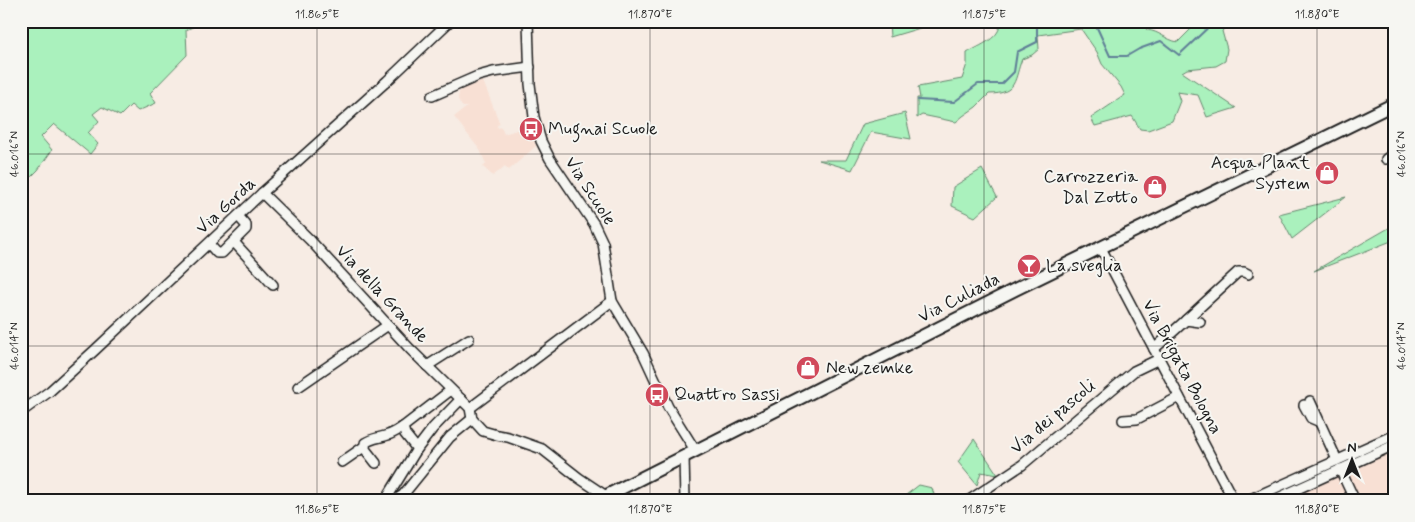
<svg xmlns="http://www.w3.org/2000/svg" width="1415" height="522" font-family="Mynerve,sans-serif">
<rect width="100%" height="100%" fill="#f7ece4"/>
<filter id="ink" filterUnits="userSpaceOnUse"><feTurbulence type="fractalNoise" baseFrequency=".02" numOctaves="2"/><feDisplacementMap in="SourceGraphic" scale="10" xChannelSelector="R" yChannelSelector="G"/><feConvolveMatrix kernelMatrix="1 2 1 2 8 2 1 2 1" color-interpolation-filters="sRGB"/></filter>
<g filter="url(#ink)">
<g fill="#f8e0d4">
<path d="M483,81L500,124L497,125L498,128L501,127L504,134L529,126L536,146L509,170L505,166L493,176L483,167L486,164L480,150L454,117L467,107H463L461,105L458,99L459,92L464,88Z"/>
<path d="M1394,447V501H1356L1344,470Z"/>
<path d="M1338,472L1353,501H1278Z"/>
</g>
<g fill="#aaf1bd" stroke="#63866c">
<path d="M21,21H212V23H201L186,30L187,55L150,93L156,103L138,111L131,105L120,116L102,107L93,114L99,121L88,133L98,144L90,154L54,124L41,137L52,150L38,170L22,186L25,198L21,204Z"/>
<path d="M889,21H937L917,29L890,37Z"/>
<path d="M1000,21H1142L1147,30C1159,31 1166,40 1178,42L1199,21H1232L1222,31L1227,49L1225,61L1216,66L1187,69L1182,72L1236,108L1207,117L1198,95L1177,92L1180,101L1172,121L1148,130L1140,129L1132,116L1095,126L1091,118L1125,95L1121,87L1102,64L1097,52L1081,29L1038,35L1039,49L1032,55L1022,59C1014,79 1018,94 989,94L976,107L963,116L956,122L922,115L917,118V98H920L918,87L962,79L967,64V53C980,45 1002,38 1000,21Z"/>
<path d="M905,113L911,139L871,132L852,170L819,160H846L863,124Z"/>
<path d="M982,169L997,197L975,217L952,206L953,187Z"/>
<path d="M1346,197L1292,239L1279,214Z"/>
<path d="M1394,225V240L1314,271Z"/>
<path d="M974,439L998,475L981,472L977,485L958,462Z"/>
<path d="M919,485L932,488L936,501H909L906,495Z"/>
</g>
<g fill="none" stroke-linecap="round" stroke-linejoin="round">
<g stroke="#5e7e96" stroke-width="2">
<path d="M1094,21L1110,56H1127L1139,49L1161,41L1179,55L1215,21"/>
<path d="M918,100L954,102L978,84H1002L1014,72L1017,52L1037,42V21"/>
</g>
<g stroke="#1c1c1c" stroke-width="12">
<g id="minor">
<path d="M528,21L530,84L534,117L541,141L550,159L594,224L603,243L612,301L643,353L668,407L695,450"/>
<path d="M432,96L478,76L493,72L530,67"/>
<path d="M1386,159L1394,153"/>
<path d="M262,193L310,240L410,349L470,408L472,419L483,431L497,435L508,437L542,449L579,478L606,496"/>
<path d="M234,242L273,285"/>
<path d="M209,244L217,253H222L246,229V225L238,216"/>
<path d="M1101,248L1234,501"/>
<path d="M1186,320L1238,272H1244L1248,274"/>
<path d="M1154,349L1186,320L1200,322"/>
<path d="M427,366L469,339"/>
<path d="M298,387L388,325"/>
<path d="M1310,401L1337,460"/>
<path d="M1304,405L1311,418L1318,421"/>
<path d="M470,408L612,301"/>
<path d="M21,412L50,391L95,350L262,193L387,81L450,21"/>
<path d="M1123,420L1137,419L1179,397"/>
<path d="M417,449L405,434L403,427L451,390"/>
<path d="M684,456L685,501"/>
<path d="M342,462L365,446"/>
<path d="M376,463L365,449V443C372,438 380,438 388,435C394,433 398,430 403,427"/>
<path d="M1340,469L1355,501"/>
<path d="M385,501L417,449L433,428L461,399"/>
<path d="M394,501L403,495L450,437L472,419"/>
<path d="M754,501H755"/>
<path d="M968,501L1022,465L1134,371L1159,359"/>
<path d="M1246,501L1394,435"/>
<path d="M1271,501L1394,445"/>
</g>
</g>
<g stroke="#1c1c1c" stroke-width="15">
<path id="major" d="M596,501L1016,289L1394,104"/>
</g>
<use href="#minor" stroke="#f6f6f2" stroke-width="9"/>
<use href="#major" stroke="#f6f6f2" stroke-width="11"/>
</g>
</g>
<path fill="none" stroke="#1c1c1c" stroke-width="1" stroke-opacity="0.45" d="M317,21V501M650,21V501M984,21V501M1317,21V501M21,154H1394M21,346H1394"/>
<defs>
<g id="bus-disc" transform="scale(1.25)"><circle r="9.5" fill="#d1495b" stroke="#f6f6f2"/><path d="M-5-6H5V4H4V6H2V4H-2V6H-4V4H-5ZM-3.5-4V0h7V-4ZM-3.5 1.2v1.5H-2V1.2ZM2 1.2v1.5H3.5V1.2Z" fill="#fff"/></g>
<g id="shop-disc" transform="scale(1.25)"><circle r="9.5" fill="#d1495b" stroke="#f6f6f2"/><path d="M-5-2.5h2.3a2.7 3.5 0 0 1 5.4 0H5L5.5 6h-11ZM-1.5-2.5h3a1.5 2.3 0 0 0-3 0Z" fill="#fff"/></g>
<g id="bar-disc" transform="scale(1.25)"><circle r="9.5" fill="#d1495b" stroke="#f6f6f2"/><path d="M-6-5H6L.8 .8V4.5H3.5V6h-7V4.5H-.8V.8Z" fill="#fff"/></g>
</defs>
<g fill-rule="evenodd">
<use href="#bus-disc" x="531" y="129"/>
<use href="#shop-disc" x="1327" y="173"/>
<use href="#shop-disc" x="1155" y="187"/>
<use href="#bar-disc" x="1029" y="266"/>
<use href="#shop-disc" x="808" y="368"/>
<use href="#bus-disc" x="657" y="395"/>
</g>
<g text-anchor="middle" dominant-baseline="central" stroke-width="4" stroke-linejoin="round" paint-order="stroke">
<g font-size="18" fill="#1c1c1c" stroke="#f6f6f2" text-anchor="start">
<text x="548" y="129">Mugnai Scuole</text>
<text x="1310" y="163" text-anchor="end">Acqua Plant<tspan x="1310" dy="21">System</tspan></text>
<text x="1138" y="177" text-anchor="end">Carrozzeria<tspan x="1138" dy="21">Dal Zotto</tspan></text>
<text x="1046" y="266">La sveglia</text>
<text x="826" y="368">New zemke</text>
<text x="674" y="395">Quattro Sassi</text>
</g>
<g font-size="18" fill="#1c1c1c" stroke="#f6f6f2">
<text transform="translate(590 191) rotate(57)">Via Scuole</text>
<text transform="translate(226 206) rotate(-43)">Via Gorda</text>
<text transform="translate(382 294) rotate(47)">Via della Grande</text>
<text transform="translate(959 298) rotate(-27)">Via Culiada</text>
<text transform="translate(1182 367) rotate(62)">Via Brigata Bologna</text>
<text transform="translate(1053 417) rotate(-40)">Via dei pascoli</text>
</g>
</g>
<rect width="1415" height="522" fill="none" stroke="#f6f6f2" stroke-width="55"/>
<g transform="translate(1352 460)" stroke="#f6f6f2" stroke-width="4" paint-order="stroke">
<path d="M0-4L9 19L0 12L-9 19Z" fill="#1c1c1c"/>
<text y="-8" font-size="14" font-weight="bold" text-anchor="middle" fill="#1c1c1c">N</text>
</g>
<rect x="28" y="28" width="1360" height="466" fill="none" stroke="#1c1c1c" stroke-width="2"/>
<g font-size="12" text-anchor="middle" fill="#1c1c1c">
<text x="317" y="18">11.865°E</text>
<text x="650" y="18">11.870°E</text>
<text x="984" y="18">11.875°E</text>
<text x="1317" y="18">11.880°E</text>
<text transform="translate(14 154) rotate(-90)" y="4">46.016°N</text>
<text transform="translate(1401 154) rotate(-90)" y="4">46.016°N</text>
<text transform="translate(14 346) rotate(-90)" y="4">46.014°N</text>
<text transform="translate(1401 346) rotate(-90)" y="4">46.014°N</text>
<text x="317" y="513">11.865°E</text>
<text x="650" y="513">11.870°E</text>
<text x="984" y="513">11.875°E</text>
<text x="1317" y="513">11.880°E</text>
</g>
</svg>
